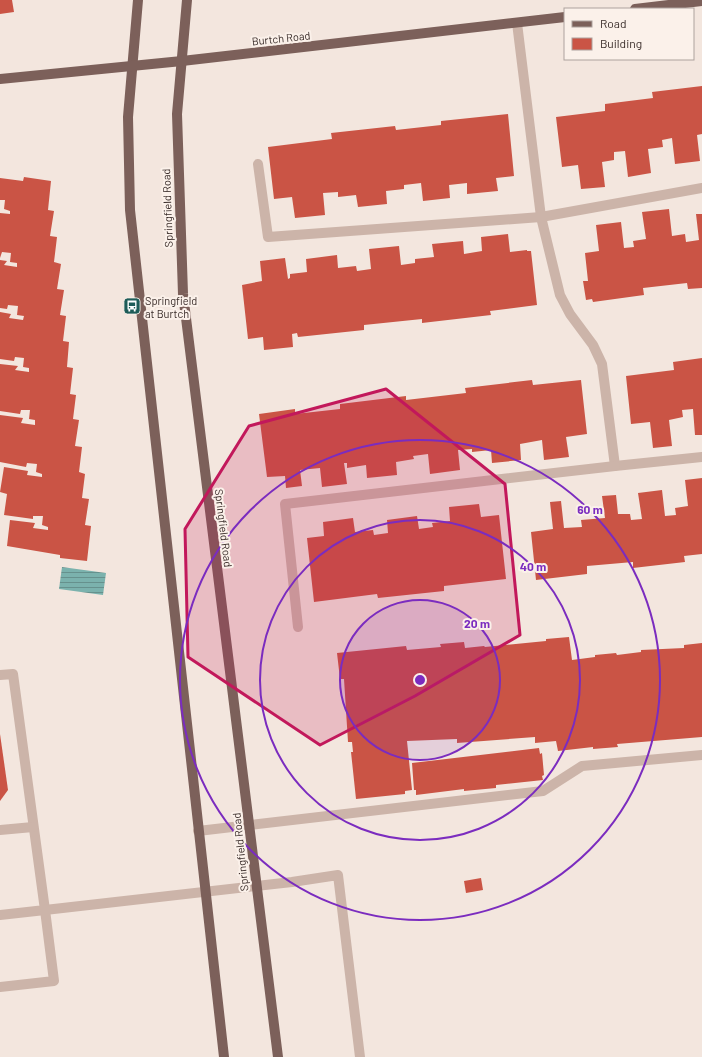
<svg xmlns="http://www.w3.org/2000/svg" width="702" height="1057" font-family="Barlow,sans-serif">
<defs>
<pattern id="water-rules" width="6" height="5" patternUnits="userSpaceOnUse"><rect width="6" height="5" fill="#7bb2ad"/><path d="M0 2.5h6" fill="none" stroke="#66918d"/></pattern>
</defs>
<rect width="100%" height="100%" fill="#f3e6de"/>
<path fill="url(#water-rules)" d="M62,567L106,573L103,595L59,589Z"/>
<g fill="#ca5445">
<path d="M0,0H12L14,12L0,14Z"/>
<path d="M702,86V134L697,135L700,161L675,164L672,138L662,140L663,147L648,149L651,173L628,177L625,151L614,152V160L602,162L605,187L581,189L578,165L562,167L556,117L605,111V104L653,98L652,92Z"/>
<path d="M508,114L514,176L496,178L498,191L467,194V183L449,185L450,198L423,201L421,183L404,185V189L386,191L387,204L358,207L356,195L338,197V192L323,193L325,215L295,218L292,197L274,199L268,147L332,139L331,133L395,126L396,130L441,125V121Z"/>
<path d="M24,177L51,181L48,210L54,211L50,236L57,237L54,262L61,264L57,289L64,290L60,315L66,316L63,341L69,342L67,367L73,368L70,394L76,395L73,419L79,420L75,446L82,447L79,472L85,474L82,498L89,499L85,525L91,526L87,561L60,558V555L7,546L10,520L35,523L33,528L48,530V527L42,525L43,516H33V519L4,515L7,494L0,492L4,467L28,471L27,475L42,477V474L36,472L37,464L27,463L26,467L0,462V415L23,418L21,423L35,425V420L29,419L30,410H21L20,414L0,411V364L18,366L15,370L29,372V368L23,367L24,358L15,357L14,361L0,359V312L11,314L9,318L23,320L24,316L17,315L18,306L8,305L7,309L0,308V260L7,261L4,265L17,267V263L10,262L11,253L2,252L0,258V213L10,214V211L4,209L5,200H0V178L23,181Z"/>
<path d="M669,209L672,236L685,234L686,242L699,240L696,214H702V288L688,289L687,283L643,288L644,295L593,302L592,299L586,300L583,281H588L585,253L599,251L596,225L621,222L624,248L634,247L633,241L646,239L642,212Z"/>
<path d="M508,234L510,252L527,250V251H531L537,305L490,311L491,315L422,323V319L364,325V330L298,337L297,333L292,334L293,347L264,350L263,337L248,339L242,285L262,281L260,261L285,258L288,279L290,278V274L307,272L306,259L337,255L338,268L356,266L357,271L371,269L369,249L399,246L401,265L415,263V259L434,257L432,244L463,241L464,254L482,251L481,237Z"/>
<path d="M702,358V435H695L693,409L682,410L683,417L669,420L672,446L653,448L650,422L631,424L626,376L674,370L673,362Z"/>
<path d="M532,380L533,385L581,380L587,434L566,437L569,457L544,460L542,440L520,444L521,460L492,463L491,450L472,452V449L458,450L460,470L430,474L428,454L413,456L414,459L396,462L397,475L367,478L366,465L347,468V463H344L347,484L322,487L320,468L300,470L302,486L286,488L285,476L267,477L259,414L295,409V414L340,409V404L406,396V400L466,393L465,388Z"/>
<path d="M702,478V554L684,556L685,562L633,568V562L587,566V574L536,580L531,532L553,529L550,502L561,501L564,528L582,527L581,520L605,518L602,496L616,495L618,514H630L631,520L642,519L638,493L662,490L665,516L676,515L675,508L688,506L685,480Z"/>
<path d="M479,504L481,517L499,515L506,579L444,586V591L378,598L377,594L314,602L307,538L324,536L323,522L353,518L355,532L373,530L374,535L388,533L387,520L417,516L419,529L433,527L432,523L450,521L449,507Z"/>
<path d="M569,637L572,660L595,657V655L616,653L617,655L641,652V650L684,648V645L702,643V737L617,744L618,747L593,749V747L558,751L556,741L535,743V737L457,743V739L407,741L412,790L405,791V794L356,799L351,752H353L352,742H348L344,679H340L337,653L406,646L407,650L441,647L440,644L464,642L465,648L484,646L485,647L546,641V639Z"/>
<path d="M0,734L8,790L0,801Z"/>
<path d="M539,748L540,754L542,753L544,775L542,776L543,780L496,785V788L464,791V789L416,795V790H414L412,763Z"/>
<path d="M481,878L483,890L466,893L464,881Z"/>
</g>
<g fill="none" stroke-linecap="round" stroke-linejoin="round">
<g stroke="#ccb4a9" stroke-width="10">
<path d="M517,23L541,217L560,295L570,314L593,345L602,364L615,466L702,457"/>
<path d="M258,164L268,237L541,217L702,188"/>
<path d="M298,627L285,504L615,466"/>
<path d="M0,675L13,674L45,910L0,915"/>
<path d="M0,830L33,827"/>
<path d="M198,831L543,791L582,766L702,755"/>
<path d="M0,987L54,981L45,910L292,882L338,875L360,1057"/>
</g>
<g stroke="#7c605a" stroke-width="10">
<path d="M138,0L128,117L130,210L224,1057"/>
<path d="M187,0L177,114L183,294L278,1057"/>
<path d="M635,9L702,1"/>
<path d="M0,79L182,61L565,17"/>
</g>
</g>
<path fill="#c2185b" fill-opacity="0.2" stroke="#c2185b" stroke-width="3" stroke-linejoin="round" d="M386,389L505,484L520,635L415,696L320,745L188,657L185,529L249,426Z"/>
<circle cx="420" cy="680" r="80" fill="#7b2cbf" fill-opacity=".12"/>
<g fill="none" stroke="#7b2cbf" stroke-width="2">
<circle cx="420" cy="680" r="80"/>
<circle cx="420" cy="680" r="160"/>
<circle cx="420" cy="680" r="240"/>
</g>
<defs>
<g id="bus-square" transform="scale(0.9)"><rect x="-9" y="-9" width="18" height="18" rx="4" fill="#1d5c58" stroke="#fbf1ea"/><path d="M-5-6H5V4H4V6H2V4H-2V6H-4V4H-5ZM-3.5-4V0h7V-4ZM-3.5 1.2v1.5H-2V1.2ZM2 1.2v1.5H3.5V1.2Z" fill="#fff"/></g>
</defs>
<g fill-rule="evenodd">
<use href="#bus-square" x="132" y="306"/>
</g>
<g text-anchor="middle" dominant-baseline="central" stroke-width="4" stroke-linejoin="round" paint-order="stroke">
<g font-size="11" fill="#392c29" stroke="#fbf1ea">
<text transform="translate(281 38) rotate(-6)">Burtch Road</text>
<text transform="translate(167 208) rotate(-92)">Springfield Road</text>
<text transform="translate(224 528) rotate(83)">Springfield Road</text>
<text transform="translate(240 852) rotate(-96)">Springfield Road</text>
</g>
<g font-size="11" fill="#392c29" stroke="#fbf1ea" text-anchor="start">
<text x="145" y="300">Springfield<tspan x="145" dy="13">at Burtch</tspan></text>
</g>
</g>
<circle cx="420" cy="680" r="6" fill="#7b2cbf" stroke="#fbf1ea" stroke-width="2"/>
<g font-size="12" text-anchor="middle" font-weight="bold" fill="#7b2cbf" stroke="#fbf1ea" stroke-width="4" stroke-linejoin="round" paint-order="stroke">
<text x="590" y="514">60 m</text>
<text x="533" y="571">40 m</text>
<text x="477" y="628">20 m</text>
</g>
<rect x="564" y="8" width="130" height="52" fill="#fbf1ea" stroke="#ada29d"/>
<rect x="572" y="21" width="20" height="6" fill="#7c605a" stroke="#ada29d"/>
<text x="600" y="28" font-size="12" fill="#392c29">Road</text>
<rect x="572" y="38" width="20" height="12" fill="#ca5445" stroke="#ada29d"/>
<text x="600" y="48" font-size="12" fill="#392c29">Building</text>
</svg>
